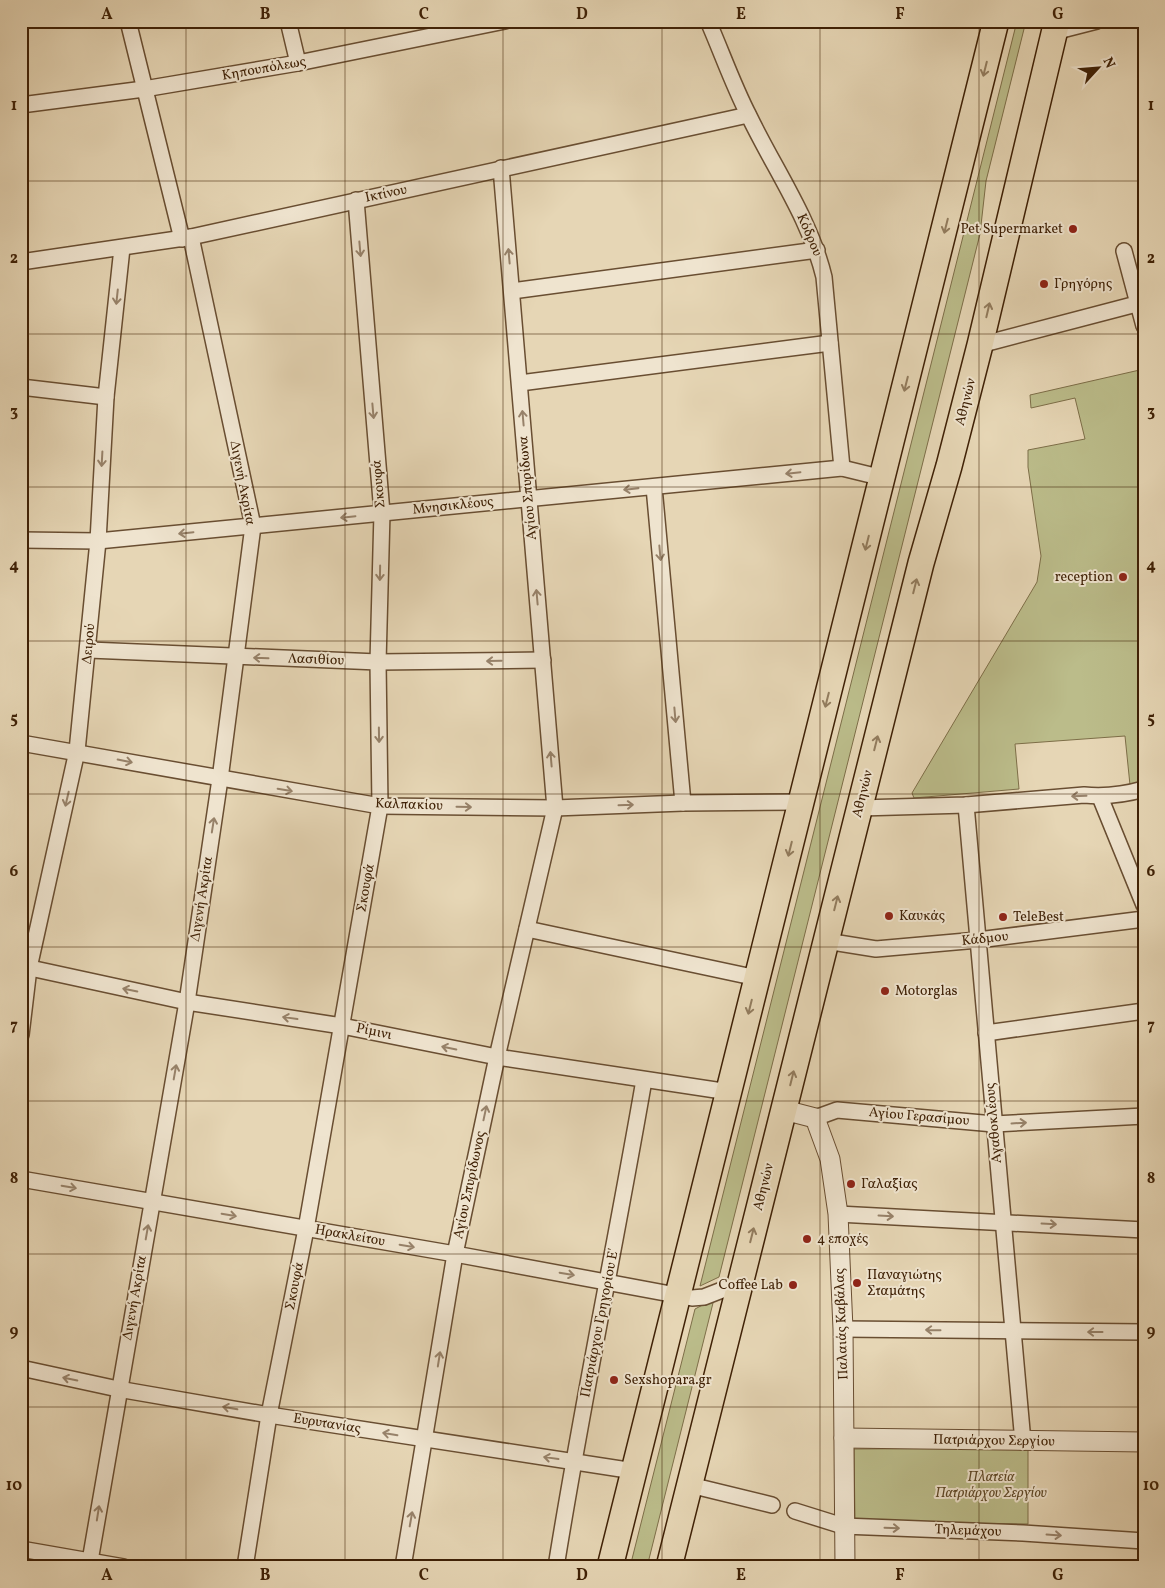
<svg xmlns="http://www.w3.org/2000/svg" width="1165" height="1588" font-family="Vollkorn,serif">
<rect width="100%" height="100%" fill="#e6d6b5"/>
<filter id="stains"><feTurbulence type="fractalNoise" baseFrequency=".004" numOctaves="4"/><feColorMatrix values="0 0 0 0 .2 0 0 0 0 .09 0 0 0 0 .02 0 0 0 .5 -.17"/></filter>
<radialGradient id="worn" r=".72"><stop offset=".6" stop-color="#630" stop-opacity="0"/><stop offset="1" stop-color="#630" stop-opacity=".3"/></radialGradient>
<g fill="#bbbc8a" stroke="#7d6e48">
<path d="M1017,21H1026L986,181L980,234L719,1277L700,1286Z"/>
<path d="M1144,369V780L1130,785L1125,736L1015,744L1019,789L914,798L912,793L1037,582L1041,556L1028,467V450L1085,439L1075,398L1031,408L1030,395Z"/>
<path d="M714,1299L647,1567H630L695,1309Z"/>
<path d="M1028,1448V1524L855,1522L854,1449Z"/>
</g>
<g fill="none" stroke-linecap="round" stroke-linejoin="round">
<g stroke="#694e32" stroke-width="18">
<g id="minor">
<path d="M128,21L182,239"/>
<path d="M288,21L298,63"/>
<path d="M708,21C722,53 733,85 749,116C775,170 810,219 824,277L842,468"/>
<path d="M1054,32L1097,21"/>
<path d="M21,105L144,89L298,63L505,21"/>
<path d="M1124,251L1144,326"/>
<path d="M21,262L191,237L748,115"/>
<path d="M512,291L817,250"/>
<path d="M980,345L1144,302"/>
<path d="M520,383L830,343"/>
<path d="M21,387L106,397"/>
<path d="M654,487L683,803"/>
<path d="M21,540L98,541L842,468L883,478"/>
<path d="M89,650L378,662L543,660"/>
<path d="M21,743L380,806L555,808L683,803L801,802"/>
<path d="M1100,797L1144,905"/>
<path d="M966,805L1023,1442"/>
<path d="M860,808L966,805L1084,795C1105,797 1123,795 1144,789"/>
<path d="M527,929L757,978"/>
<path d="M826,941L876,949L978,940L1144,919"/>
<path d="M21,966L187,1002L342,1026L497,1057L729,1092"/>
<path d="M986,1033L1144,1011"/>
<path d="M21,1035L29,968L77,751L98,541L106,397L122,248"/>
<path d="M815,1118L837,1110L994,1124L1144,1116"/>
<path d="M21,1179L455,1254L692,1298L704,1297L740,1283"/>
<path d="M838,1214L1144,1230"/>
<path d="M843,1329L1144,1332"/>
<path d="M21,1368L118,1389L269,1415L634,1471"/>
<path d="M690,1485L772,1505"/>
<path d="M795,1511L843,1526L1023,1533L1144,1541"/>
<path d="M21,1549L124,1567"/>
<path d="M90,1561L187,1002L220,779L253,526L191,237"/>
<path d="M245,1567L269,1415L306,1229L380,806L378,662L382,513L356,200"/>
<path d="M403,1567L455,1254L497,1057L555,808L501,168"/>
<path d="M556,1567C582,1404 616,1242 644,1080"/>
</g>
</g>
<g stroke="#694e32" stroke-width="21">
<g id="tertiary">
<path d="M784,1110L815,1118L830,1159L838,1214L843,1329L845,1567"/>
<path d="M844,1438L1144,1442"/>
</g>
</g>
<g stroke="#3f2106" stroke-width="28">
<g id="trunk">
<path d="M610,1567L996,21"/>
<path d="M669,1567L921,563L949,466L980,345L1057,21"/>
</g>
</g>
<use href="#minor" stroke="#efe4cf" stroke-width="15"/>
<use href="#tertiary" stroke="#efe4cf" stroke-width="19"/>
<use href="#trunk" stroke="#e6d6b5" stroke-width="25"/>
</g>
<defs><path id="oneway-shaft" d="M-6 0H5M1.5-3L5.5 0L1.5 3" fill="none" stroke-width="1.6" stroke-linecap="round" stroke-linejoin="round" transform="scale(1.25)"/></defs>
<g stroke="#927c5e">
<use href="#oneway-shaft" transform="translate(985 69) rotate(104)"/>
<use href="#oneway-shaft" transform="translate(946 226) rotate(104)"/>
<use href="#oneway-shaft" transform="translate(988 310) rotate(-77)"/>
<use href="#oneway-shaft" transform="translate(906 384) rotate(104)"/>
<use href="#oneway-shaft" transform="translate(867 543) rotate(104)"/>
<use href="#oneway-shaft" transform="translate(915 586) rotate(-76)"/>
<use href="#oneway-shaft" transform="translate(827 700) rotate(104)"/>
<use href="#oneway-shaft" transform="translate(876 743) rotate(-76)"/>
<use href="#oneway-shaft" transform="translate(790 849) rotate(104)"/>
<use href="#oneway-shaft" transform="translate(836 903) rotate(-76)"/>
<use href="#oneway-shaft" transform="translate(750 1007) rotate(104)"/>
<use href="#oneway-shaft" transform="translate(792 1078) rotate(-76)"/>
<use href="#oneway-shaft" transform="translate(752 1235) rotate(-76)"/>
</g>
<g stroke="#97826a">
<use href="#oneway-shaft" transform="translate(360 249) rotate(85)"/>
<use href="#oneway-shaft" transform="translate(509 256) rotate(-95)"/>
<use href="#oneway-shaft" transform="translate(117 297) rotate(96)"/>
<use href="#oneway-shaft" transform="translate(373 411) rotate(85)"/>
<use href="#oneway-shaft" transform="translate(523 418) rotate(-95)"/>
<use href="#oneway-shaft" transform="translate(102 459) rotate(93)"/>
<use href="#oneway-shaft" transform="translate(793 473) rotate(174)"/>
<use href="#oneway-shaft" transform="translate(631 489) rotate(174)"/>
<use href="#oneway-shaft" transform="translate(348 517) rotate(174)"/>
<use href="#oneway-shaft" transform="translate(186 533) rotate(174)"/>
<use href="#oneway-shaft" transform="translate(660 553) rotate(85)"/>
<use href="#oneway-shaft" transform="translate(380 573) rotate(91)"/>
<use href="#oneway-shaft" transform="translate(537 597) rotate(-95)"/>
<use href="#oneway-shaft" transform="translate(261 658) rotate(-178)"/>
<use href="#oneway-shaft" transform="translate(494 661) rotate(179)"/>
<use href="#oneway-shaft" transform="translate(675 715) rotate(85)"/>
<use href="#oneway-shaft" transform="translate(379 735) rotate(89)"/>
<use href="#oneway-shaft" transform="translate(551 759) rotate(-95)"/>
<use href="#oneway-shaft" transform="translate(125 761) rotate(11)"/>
<use href="#oneway-shaft" transform="translate(285 790) rotate(10)"/>
<use href="#oneway-shaft" transform="translate(1079 796) rotate(178)"/>
<use href="#oneway-shaft" transform="translate(67 799) rotate(103)"/>
<use href="#oneway-shaft" transform="translate(626 805) rotate(-2)"/>
<use href="#oneway-shaft" transform="translate(464 807) rotate(1)"/>
<use href="#oneway-shaft" transform="translate(213 825) rotate(-81)"/>
<use href="#oneway-shaft" transform="translate(130 990) rotate(-168)"/>
<use href="#oneway-shaft" transform="translate(290 1018) rotate(-172)"/>
<use href="#oneway-shaft" transform="translate(449 1048) rotate(-168)"/>
<use href="#oneway-shaft" transform="translate(175 1072) rotate(-80)"/>
<use href="#oneway-shaft" transform="translate(485 1113) rotate(-78)"/>
<use href="#oneway-shaft" transform="translate(1019 1123) rotate(-3)"/>
<use href="#oneway-shaft" transform="translate(69 1187) rotate(10)"/>
<use href="#oneway-shaft" transform="translate(229 1215) rotate(10)"/>
<use href="#oneway-shaft" transform="translate(886 1216) rotate(3)"/>
<use href="#oneway-shaft" transform="translate(1049 1224) rotate(3)"/>
<use href="#oneway-shaft" transform="translate(147 1232) rotate(-80)"/>
<use href="#oneway-shaft" transform="translate(407 1246) rotate(10)"/>
<use href="#oneway-shaft" transform="translate(567 1274) rotate(10)"/>
<use href="#oneway-shaft" transform="translate(933 1330) rotate(-179)"/>
<use href="#oneway-shaft" transform="translate(1095 1332) rotate(-180)"/>
<use href="#oneway-shaft" transform="translate(439 1359) rotate(-81)"/>
<use href="#oneway-shaft" transform="translate(70 1379) rotate(-168)"/>
<use href="#oneway-shaft" transform="translate(230 1408) rotate(-170)"/>
<use href="#oneway-shaft" transform="translate(390 1434) rotate(-171)"/>
<use href="#oneway-shaft" transform="translate(551 1458) rotate(-172)"/>
<use href="#oneway-shaft" transform="translate(98 1513) rotate(-81)"/>
<use href="#oneway-shaft" transform="translate(411 1519) rotate(-80)"/>
<use href="#oneway-shaft" transform="translate(892 1528) rotate(2)"/>
<use href="#oneway-shaft" transform="translate(1054 1535) rotate(4)"/>
</g>
<path fill="none" stroke="#3f2106" stroke-width="1" stroke-opacity="0.55" d="M186,21V1567M345,21V1567M503,21V1567M662,21V1567M820,21V1567M979,21V1567M21,181H1144M21,334H1144M21,487H1144M21,641H1144M21,794H1144M21,947H1144M21,1101H1144M21,1254H1144M21,1407H1144"/>
<g fill="#8f2418" stroke="#efe4cf" stroke-width="2">
<circle cx="1073" cy="229" r="5"/>
<circle cx="1044" cy="284" r="5"/>
<circle cx="1123" cy="577" r="5"/>
<circle cx="889" cy="916" r="5"/>
<circle cx="1003" cy="917" r="5"/>
<circle cx="885" cy="991" r="5"/>
<circle cx="851" cy="1184" r="5"/>
<circle cx="807" cy="1239" r="5"/>
<circle cx="857" cy="1283" r="5"/>
<circle cx="793" cy="1285" r="5"/>
<circle cx="614" cy="1380" r="5"/>
</g>
<g text-anchor="middle" dominant-baseline="central" stroke-width="4" stroke-linejoin="round" paint-order="stroke">
<g font-size="14" fill="#3f2106" stroke="#efe4cf">
<text transform="translate(264 69) rotate(-10)">Κηπουπόλεως</text>
<text transform="translate(386 194) rotate(-12)">Ικτίνου</text>
<text transform="translate(809 235) rotate(67)">Κόδρου</text>
<text transform="translate(966 402) rotate(-76)">Αθηνών</text>
<text transform="translate(242 483) rotate(79)">Διγενή Ακρίτα</text>
<text transform="translate(379 484) rotate(-95)">Σκουφά</text>
<text transform="translate(528 488) rotate(-95)">Αγίου Σπυρίδωνα</text>
<text transform="translate(453 506) rotate(-6)">Μνησικλέους</text>
<text transform="translate(89 644) rotate(-85)">Δειρού</text>
<text transform="translate(316 660) rotate(2)">Λασιθίου</text>
<text transform="translate(863 794) rotate(-76)">Αθηνών</text>
<text transform="translate(409 805) rotate(2)">Καλπακίου</text>
<text transform="translate(366 888) rotate(-80)">Σκουφά</text>
<text transform="translate(202 899) rotate(-81)">Διγενή Ακρίτα</text>
<text transform="translate(985 939) rotate(-6)">Κάδμου</text>
<text transform="translate(374 1032) rotate(12)">Ρίμινι</text>
<text transform="translate(919 1117) rotate(5)">Αγίου Γερασίμου</text>
<text transform="translate(994 1123) rotate(-95)">Αγαθοκλέους</text>
<text transform="translate(470 1185) rotate(-78)">Αγίου Σπυρίδωνος</text>
<text transform="translate(764 1187) rotate(-76)">Αθηνών</text>
<text transform="translate(350 1236) rotate(10)">Ηρακλείτου</text>
<text transform="translate(295 1286) rotate(-79)">Σκουφά</text>
<text transform="translate(135 1298) rotate(-80)">Διγενή Ακρίτα</text>
<text transform="translate(600 1323) rotate(-79)">Πατριάρχου Γρηγορίου Ε'</text>
<text transform="translate(842 1324) rotate(-92)">Παλαιάς Καβάλας</text>
<text transform="translate(327 1424) rotate(9)">Ευρυτανίας</text>
<text transform="translate(994 1441) rotate(1)">Πατριάρχου Σεργίου</text>
<text transform="translate(968 1531) rotate(2)">Τηλεμάχου</text>
</g>
<g font-size="14" fill="#3f2106" stroke="#efe4cf" text-anchor="start">
<text x="1063" y="229" text-anchor="end">Pet Supermarket</text>
<text x="1054" y="284">Γρηγόρης</text>
<text x="1113" y="577" text-anchor="end">reception</text>
<text x="899" y="916">Καυκάς</text>
<text x="1013" y="917">TeleBest</text>
<text x="895" y="991">Motorglas</text>
<text x="861" y="1184">Γαλαξίας</text>
<text x="817" y="1239">4 εποχές</text>
<text x="867" y="1275">Παναγιώτης<tspan x="867" dy="16">Σταμάτης</tspan></text>
<text x="783" y="1285" text-anchor="end">Coffee Lab</text>
<text x="624" y="1380">Sexshopara.gr</text>
</g>
<g font-size="14" font-style="italic" fill="#5e4827" stroke="#efe4cf">
<text x="991" y="1477">Πλατεία<tspan x="991" dy="16">Πατριάρχου Σεργίου</tspan></text>
</g>
</g>
<rect width="1165" height="1588" fill="none" stroke="#e6d6b5" stroke-width="55"/>
<g transform="translate(1098 68) rotate(64)" stroke="#efe4cf" stroke-width="4" paint-order="stroke">
<path d="M0-4L9 19L0 12L-9 19Z" fill="#3f2106"/>
<text y="-8" font-size="14" font-weight="bold" text-anchor="middle" fill="#3f2106">N</text>
</g>
<rect x="28" y="28" width="1110" height="1532" fill="none" stroke="#3f2106" stroke-width="2"/>
<g font-size="16" text-anchor="middle" font-weight="bold" fill="#3f2106">
<text x="107" y="19">A</text>
<text x="265" y="19">B</text>
<text x="424" y="19">C</text>
<text x="582" y="19">D</text>
<text x="741" y="19">E</text>
<text x="900" y="19">F</text>
<text x="1058" y="19">G</text>
<text x="14" y="110">1</text>
<text x="1151" y="110">1</text>
<text x="14" y="263">2</text>
<text x="1151" y="263">2</text>
<text x="14" y="416">3</text>
<text x="1151" y="416">3</text>
<text x="14" y="570">4</text>
<text x="1151" y="570">4</text>
<text x="14" y="723">5</text>
<text x="1151" y="723">5</text>
<text x="14" y="876">6</text>
<text x="1151" y="876">6</text>
<text x="14" y="1030">7</text>
<text x="1151" y="1030">7</text>
<text x="14" y="1183">8</text>
<text x="1151" y="1183">8</text>
<text x="14" y="1336">9</text>
<text x="1151" y="1336">9</text>
<text x="14" y="1490">10</text>
<text x="1151" y="1490">10</text>
<text x="107" y="1580">A</text>
<text x="265" y="1580">B</text>
<text x="424" y="1580">C</text>
<text x="582" y="1580">D</text>
<text x="741" y="1580">E</text>
<text x="900" y="1580">F</text>
<text x="1058" y="1580">G</text>
</g>
<rect width="100%" height="100%" filter="url(#stains)"/>
<rect width="100%" height="100%" fill="url(#worn)"/>
</svg>
